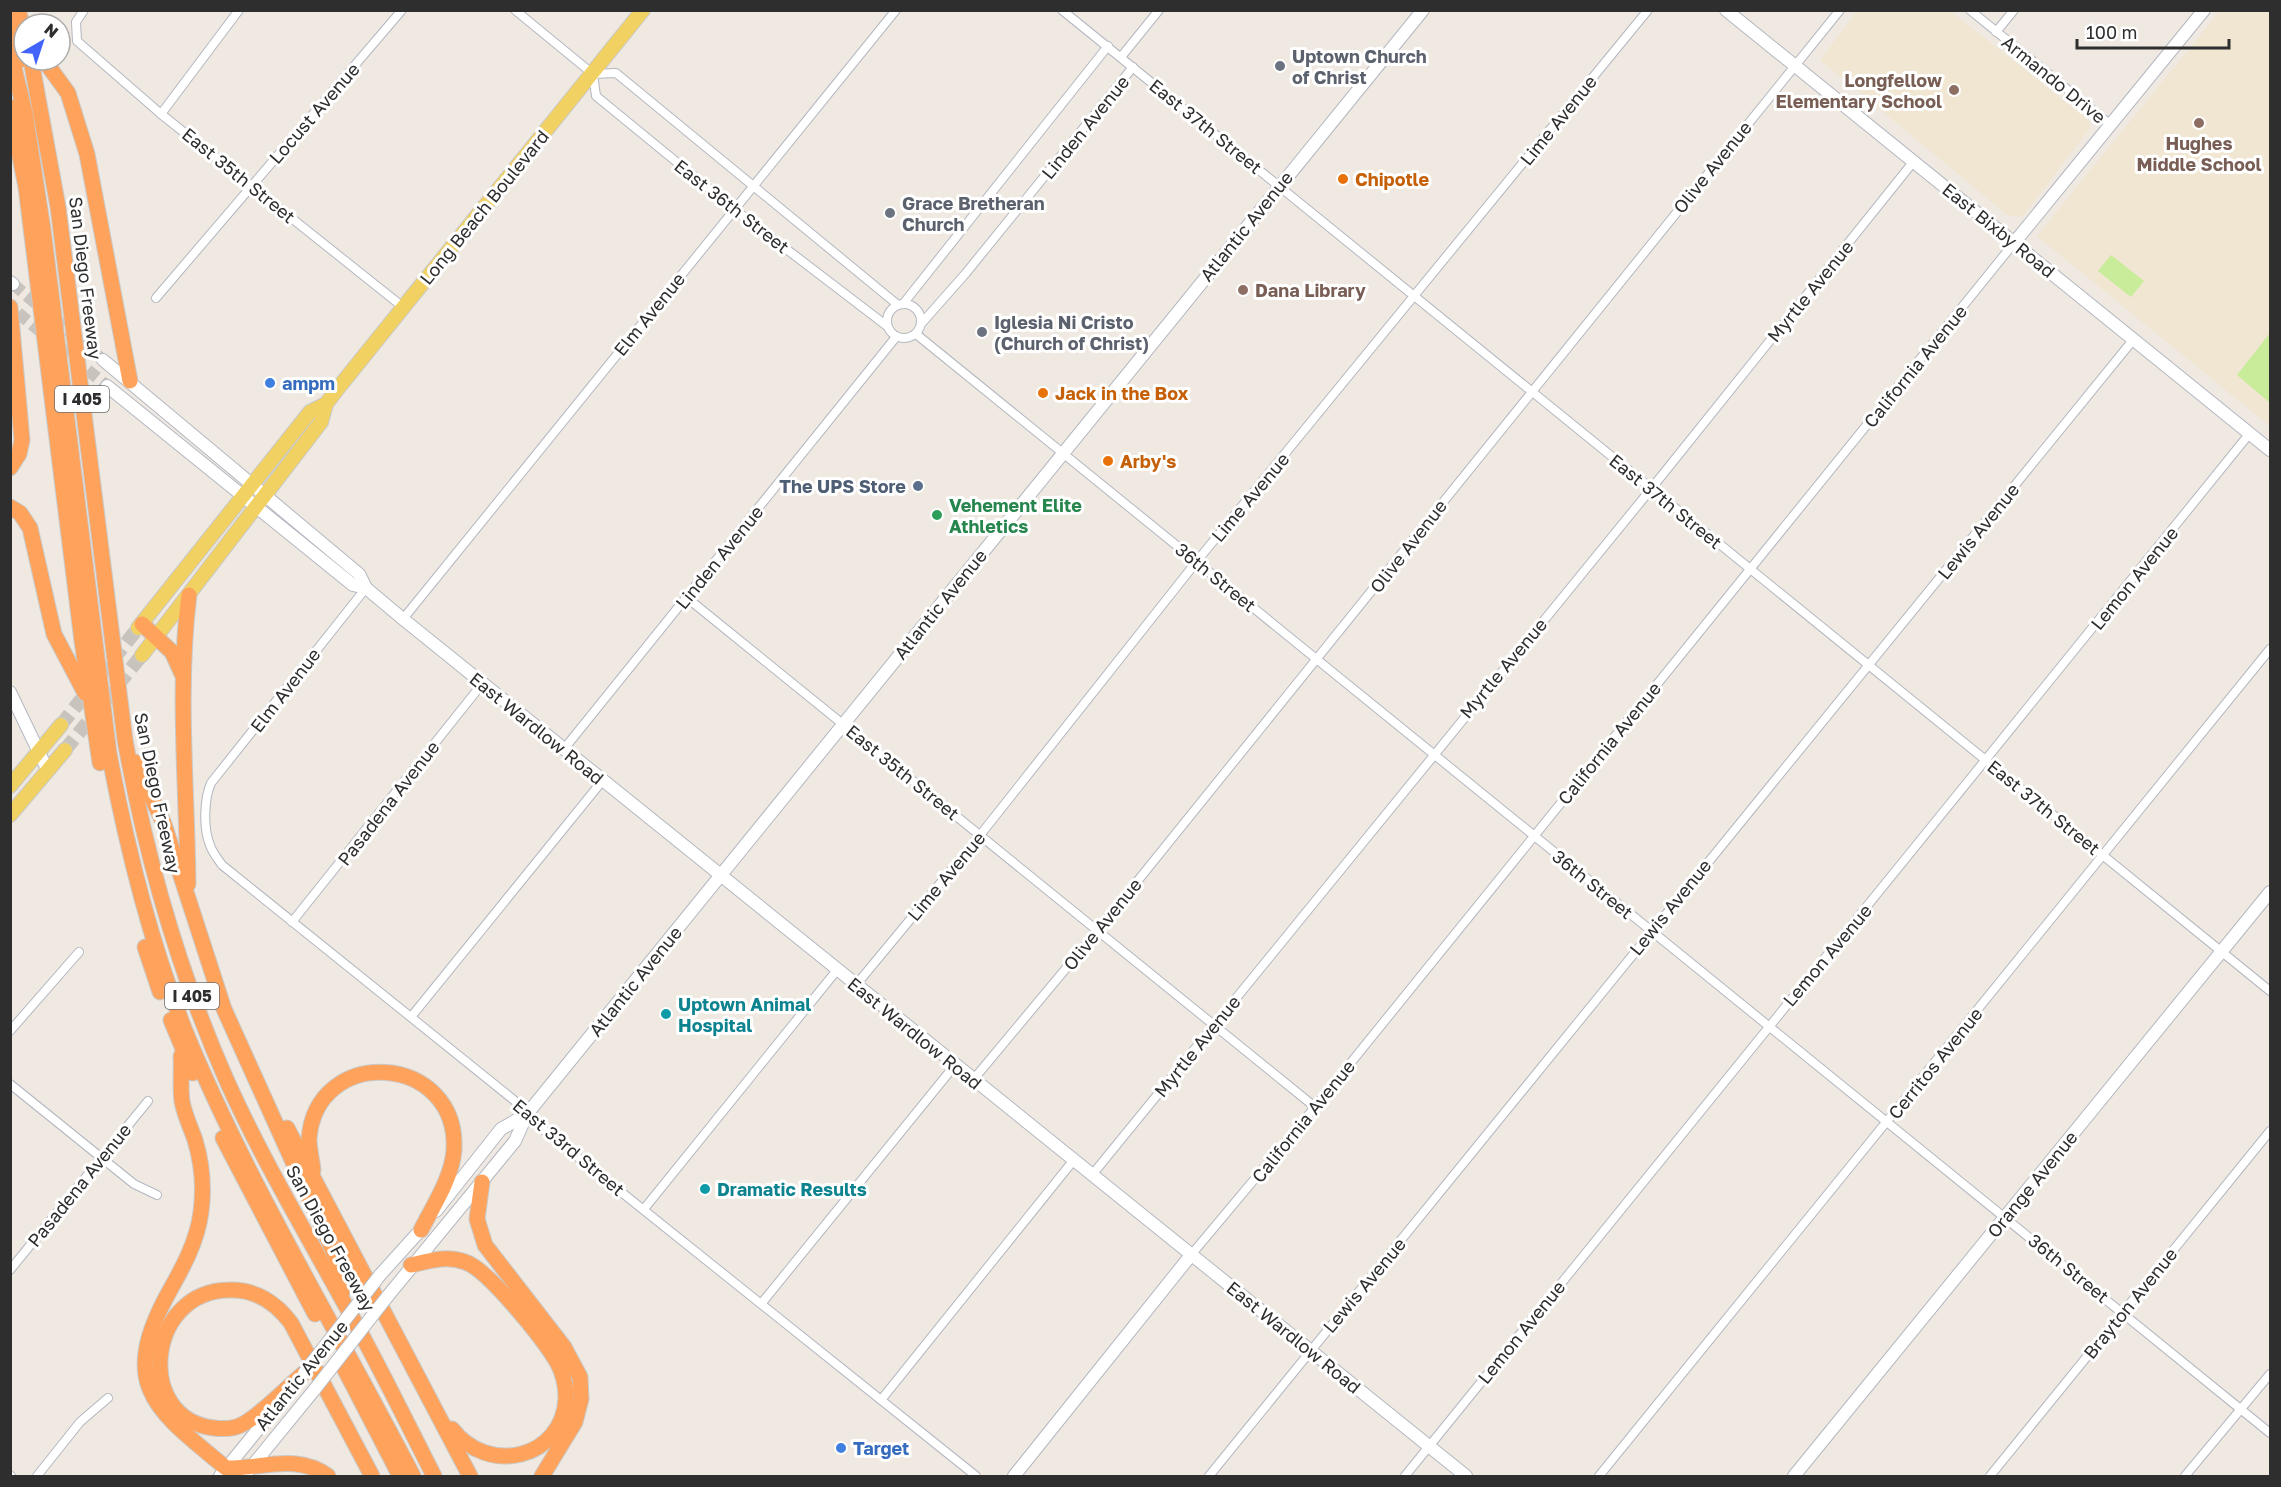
<svg xmlns="http://www.w3.org/2000/svg" width="2281" height="1487" font-family="'Golos Text',sans-serif">
<rect width="100%" height="100%" fill="#efe9e1"/>
<g fill="#f0e6d1">
<path d="M1857,11H1950L2089,120L2090,128L2023,216H2009L1820,60Z"/>
<path d="M2220,11H2270V426L2037,236Z"/>
</g>
<g fill="#c9ec9a">
<path d="M2111,255L2144,281L2131,297L2098,271Z"/>
<path d="M2270,333V403L2237,375Z"/>
</g>
<g fill="none" stroke-linecap="round" stroke-linejoin="round">
<g stroke="#c8c4bd" stroke-width="12" stroke-dasharray="12 6" stroke-linecap="butt">
<path d="M13,284L103,360"/>
<path d="M18,313L107,386"/>
</g>
<g stroke="#c8c4bd" stroke-width="14" stroke-dasharray="14 7" stroke-linecap="butt">
<path d="M61,725L138,628"/>
<path d="M65,750L142,655"/>
</g>
<g stroke="#b4b7c1" stroke-width="10">
<g id="street">
<path d="M84,10L76,22L77,41L161,114L403,307"/>
<path d="M515,10L593,74L616,73L898,305"/>
<path d="M1062,10L2270,991"/>
<path d="M1970,10L2111,125"/>
<path d="M1996,32L2014,10"/>
<path d="M1121,57L1159,10"/>
<path d="M593,74L596,96L734,209L887,326"/>
<path d="M161,114L239,10"/>
<path d="M156,298L402,10"/>
<circle cx="904" cy="321" r="17"/>
<path d="M903,304L1108,46"/>
<path d="M921,324L966,273L1133,67"/>
<path d="M916,334L2270,1433"/>
<path d="M366,588L211,783C204,799 203,828 210,845C212,852 218,859 222,865L515,1101L540,1127L976,1476"/>
<path d="M686,597L1315,1107"/>
<path d="M403,619L896,10"/>
<path d="M564,749L896,337"/>
<path d="M292,922L482,684"/>
<path d="M856,985L981,834L1197,561L1648,10"/>
<path d="M411,1017L603,780"/>
<path d="M10,1031L79,952"/>
<path d="M973,1080L1098,930L1840,10"/>
<path d="M10,1084L134,1184L157,1195"/>
<path d="M1092,1175L1651,489L1914,161"/>
<path d="M644,1209L837,970"/>
<path d="M1191,1255L1315,1107L2014,243"/>
<path d="M10,1270L148,1101"/>
<path d="M761,1304L955,1065"/>
<path d="M881,1400L1073,1161"/>
<path d="M10,1476H11"/>
<path d="M37,1476L80,1422L108,1398"/>
<path d="M1209,1476L2133,340"/>
<path d="M1405,1476C1684,1127 1970,782 2250,433"/>
<path d="M1599,1476L2270,649"/>
<path d="M1990,1476L2270,1131"/>
<path d="M2185,1476L2270,1374"/>
</g>
</g>
<g stroke="#b4b7c1" stroke-width="14">
<g id="secondary">
<path d="M1726,10L2270,450"/>
<path d="M2014,243L2204,10"/>
<path d="M10,282L13,284"/>
<path d="M103,360L359,574L366,588L403,619L1466,1476"/>
<path d="M107,386L353,585L366,588"/>
<path d="M10,692L48,771"/>
<path d="M436,1211L501,1129L527,1114"/>
<path d="M380,1275L426,1224"/>
<path d="M387,1297L515,1141L527,1114L1423,10"/>
<path d="M220,1476L282,1400"/>
<path d="M244,1476L315,1389"/>
<path d="M1014,1476L1191,1255"/>
<path d="M1794,1476L2270,892"/>
</g>
</g>
<g stroke="#c9c9c9" stroke-width="16">
<g id="primary">
<path d="M138,628L310,412L326,404"/>
<path d="M142,655L321,422L326,404L339,387L643,10"/>
<path d="M10,786L61,725"/>
<path d="M10,815L65,750"/>
</g>
</g>
<g stroke="#c9c9c9" stroke-width="17">
<g id="highway">
<path d="M18,10L24,30"/>
<path d="M10,25L20,60"/>
<path d="M10,51L25,113L43,229L109,753C127,849 150,942 186,1033C249,1186 337,1329 413,1476"/>
<path d="M31,60L58,207L125,740C146,857 178,970 226,1079C260,1155 302,1226 342,1299C375,1357 404,1417 434,1476"/>
<path d="M44,60L68,93L87,154L130,381"/>
<path d="M10,107L26,187L82,641L100,763"/>
<path d="M10,307L22,440L19,454L10,468"/>
<path d="M10,507L20,513L30,528L54,634L85,693"/>
<path d="M142,624L172,652L182,674"/>
<path d="M135,762L164,824L224,1009L339,1264L342,1292"/>
<path d="M188,884C187,789 177,689 189,595"/>
<path d="M145,947L160,992"/>
<path d="M171,1020L193,1073"/>
<path d="M181,1056C182,1070 180,1087 182,1101C184,1114 191,1128 195,1140C202,1163 204,1189 201,1212C197,1242 183,1267 169,1292C117,1386 156,1410 226,1468C262,1469 296,1453 328,1476"/>
<path d="M287,1128L470,1476"/>
<path d="M223,1138L315,1314"/>
<path d="M313,1170C312,1160 309,1149 309,1139C316,1044 459,1053 454,1150C452,1178 433,1206 421,1230"/>
<path d="M482,1182L477,1219L485,1245L564,1347L580,1377L581,1399L575,1422L542,1476"/>
<path d="M411,1265C429,1261 447,1255 465,1262C488,1269 544,1340 557,1362C563,1373 566,1386 566,1398C563,1459 488,1476 452,1429"/>
<path d="M342,1364L400,1476"/>
<path d="M304,1373C287,1387 259,1417 241,1425C233,1429 222,1429 214,1428C134,1419 146,1291 229,1290C255,1289 276,1303 291,1323L372,1476"/>
</g>
</g>
<use href="#street" stroke="#fff" stroke-width="8"/>
<use href="#secondary" stroke="#fff" stroke-width="12"/>
<use href="#primary" stroke="#f2d163" stroke-width="14"/>
<use href="#highway" stroke="#ffa35c" stroke-width="15"/>
<g stroke="#b4b7c1" stroke-width="14" stroke-linecap="butt">
<g id="secondary-bridge">
<path d="M304,1373L380,1275"/>
<path d="M315,1389L387,1297"/>
</g>
</g>
<use href="#secondary-bridge" stroke="#fff" stroke-width="12"/>
</g>
<g fill="#6b7280" stroke="#fff" stroke-width="2">
<circle cx="1280" cy="66" r="6"/>
<circle cx="890" cy="213" r="6"/>
<circle cx="982" cy="332" r="6"/>
</g>
<g fill="#8d6e63" stroke="#fff" stroke-width="2">
<circle cx="1954" cy="90" r="6"/>
<circle cx="2199" cy="123" r="6"/>
<circle cx="1243" cy="290" r="6"/>
</g>
<g fill="#e8710a" stroke="#fff" stroke-width="2">
<circle cx="1343" cy="179" r="6"/>
<circle cx="1043" cy="393" r="6"/>
<circle cx="1108" cy="461" r="6"/>
</g>
<g fill="#3f7fe0" stroke="#fff" stroke-width="2">
<circle cx="270" cy="383" r="6"/>
<circle cx="841" cy="1448" r="6"/>
</g>
<circle fill="#5c6f8a" stroke="#fff" stroke-width="2" cx="918" cy="486" r="6"/>
<circle fill="#2e9e5b" stroke="#fff" stroke-width="2" cx="937" cy="515" r="6"/>
<g fill="#0f9aa8" stroke="#fff" stroke-width="2">
<circle cx="666" cy="1014" r="6"/>
<circle cx="705" cy="1189" r="6"/>
</g>
<g text-anchor="middle" dominant-baseline="central" stroke-width="6" stroke-linejoin="round" paint-order="stroke">
<g fill="#fff" stroke="#6d6d6d" stroke-width="1.5">
<rect x="55" y="386" width="54" height="26" rx="4.5"/>
<rect x="165" y="983" width="54" height="26" rx="4.5"/>
</g>
<g font-size="16" font-weight="bold" fill="#2e2e2e">
<text x="82" y="399">I 405</text>
<text x="192" y="996">I 405</text>
</g>
<g font-size="18" font-weight="bold" fill="#5b616d" stroke="#fff" text-anchor="start">
<text x="1292" y="56">Uptown Church<tspan x="1292" dy="21">of Christ</tspan></text>
<text x="902" y="203">Grace Bretheran<tspan x="902" dy="21">Church</tspan></text>
<text x="994" y="322">Iglesia Ni Cristo<tspan x="994" dy="21">(Church of Christ)</tspan></text>
</g>
<g font-size="18" fill="#2e2e2e" stroke="#fff">
<text transform="translate(2054 79) rotate(39)">Armando Drive</text>
<text transform="translate(314 113) rotate(-49)">Locust Avenue</text>
<text transform="translate(1558 120) rotate(-51)">Lime Avenue</text>
<text transform="translate(1206 126) rotate(39)">East 37th Street</text>
<text transform="translate(1085 127) rotate(-51)">Linden Avenue</text>
<text transform="translate(1712 167) rotate(-51)">Olive Avenue</text>
<text transform="translate(239 175) rotate(39)">East 35th Street</text>
<text transform="translate(732 206) rotate(38)">East 36th Street</text>
<text transform="translate(484 207) rotate(-51)">Long Beach Boulevard</text>
<text transform="translate(1246 226) rotate(-51)">Atlantic Avenue</text>
<text transform="translate(1999 230) rotate(39)">East Bixby Road</text>
<text transform="translate(86 278) rotate(83)">San Diego Freeway</text>
<text transform="translate(1810 291) rotate(-51)">Myrtle Avenue</text>
<text transform="translate(649 314) rotate(-51)">Elm Avenue</text>
<text transform="translate(1915 366) rotate(-51)">California Avenue</text>
<text transform="translate(1250 497) rotate(-50)">Lime Avenue</text>
<text transform="translate(1666 501) rotate(39)">East 37th Street</text>
<text transform="translate(1978 531) rotate(-51)">Lewis Avenue</text>
<text transform="translate(1408 546) rotate(-52)">Olive Avenue</text>
<text transform="translate(719 557) rotate(-51)">Linden Avenue</text>
<text transform="translate(1216 577) rotate(39)">36th Street</text>
<text transform="translate(2134 578) rotate(-51)">Lemon Avenue</text>
<text transform="translate(940 604) rotate(-51)">Atlantic Avenue</text>
<text transform="translate(1503 668) rotate(-50)">Myrtle Avenue</text>
<text transform="translate(285 690) rotate(-52)">Elm Avenue</text>
<text transform="translate(537 728) rotate(39)">East Wardlow Road</text>
<text transform="translate(1609 743) rotate(-51)">California Avenue</text>
<text transform="translate(903 772) rotate(39)">East 35th Street</text>
<text transform="translate(158 793) rotate(78)">San Diego Freeway</text>
<text transform="translate(388 803) rotate(-52)">Pasadena Avenue</text>
<text transform="translate(2044 807) rotate(39)">East 37th Street</text>
<text transform="translate(946 876) rotate(-50)">Lime Avenue</text>
<text transform="translate(1593 884) rotate(39)">36th Street</text>
<text transform="translate(1670 907) rotate(-51)">Lewis Avenue</text>
<text transform="translate(1102 924) rotate(-51)">Olive Avenue</text>
<text transform="translate(1827 955) rotate(-50)">Lemon Avenue</text>
<text transform="translate(635 981) rotate(-51)">Atlantic Avenue</text>
<text transform="translate(915 1033) rotate(39)">East Wardlow Road</text>
<text transform="translate(1197 1046) rotate(-51)">Myrtle Avenue</text>
<text transform="translate(1935 1063) rotate(-51)">Cerritos Avenue</text>
<text transform="translate(1303 1121) rotate(-51)">California Avenue</text>
<text transform="translate(569 1147) rotate(40)">East 33rd Street</text>
<text transform="translate(2032 1184) rotate(-51)">Orange Avenue</text>
<text transform="translate(79 1185) rotate(-51)">Pasadena Avenue</text>
<text transform="translate(331 1238) rotate(61)">San Diego Freeway</text>
<text transform="translate(2069 1268) rotate(39)">36th Street</text>
<text transform="translate(1364 1285) rotate(-50)">Lewis Avenue</text>
<text transform="translate(2130 1303) rotate(-51)">Brayton Avenue</text>
<text transform="translate(1521 1332) rotate(-51)">Lemon Avenue</text>
<text transform="translate(1294 1337) rotate(39)">East Wardlow Road</text>
<text transform="translate(301 1375) rotate(-51)">Atlantic Avenue</text>
</g>
<g font-size="18" font-weight="bold" fill="#785e54" stroke="#fff" text-anchor="end">
<text x="1942" y="80">Longfellow<tspan x="1942" dy="21">Elementary School</tspan></text>
<text x="2199" y="143" text-anchor="middle">Hughes<tspan x="2199" dy="21">Middle School</tspan></text>
<text x="1255" y="290" text-anchor="start">Dana Library</text>
</g>
<g font-size="18" font-weight="bold" fill="#c56008" stroke="#fff" text-anchor="start">
<text x="1355" y="179">Chipotle</text>
<text x="1055" y="393">Jack in the Box</text>
<text x="1120" y="461">Arby's</text>
</g>
<g font-size="18" font-weight="bold" fill="#366cbe" stroke="#fff" text-anchor="start">
<text x="282" y="383">ampm</text>
<text x="853" y="1448">Target</text>
</g>
<g font-size="18" font-weight="bold" fill="#4e5e75" stroke="#fff" text-anchor="end">
<text x="906" y="486">The UPS Store</text>
</g>
<g font-size="18" font-weight="bold" fill="#27864d" stroke="#fff" text-anchor="start">
<text x="949" y="505">Vehement Elite<tspan x="949" dy="21">Athletics</tspan></text>
</g>
<g font-size="18" font-weight="bold" fill="#0d838f" stroke="#fff" text-anchor="start">
<text x="678" y="1004">Uptown Animal<tspan x="678" dy="21">Hospital</tspan></text>
<text x="717" y="1189">Dramatic Results</text>
</g>
</g>
<rect width="2281" height="1487" fill="none" stroke="#2e2e2e" stroke-width="24"/>
<g transform="translate(42 42) rotate(39)"><circle r="28" fill="#ffffff" stroke="#ababab" stroke-width="1.5"/>
<path d="M0-4.5L10 22L0 15L-10 22Z" fill="#4264fb"/>
<text y="-9" font-size="16" font-weight="bold" text-anchor="middle" fill="#2e2e2e">N</text>
</g>
<path d="M2077 39v9h152v-9" fill="none" stroke="#2e2e2e" stroke-width="3"/>
<text x="2086" y="39" font-size="18" fill="#2e2e2e" stroke="#ffffff" stroke-width="4.5" paint-order="stroke">100 m</text>
</svg>
